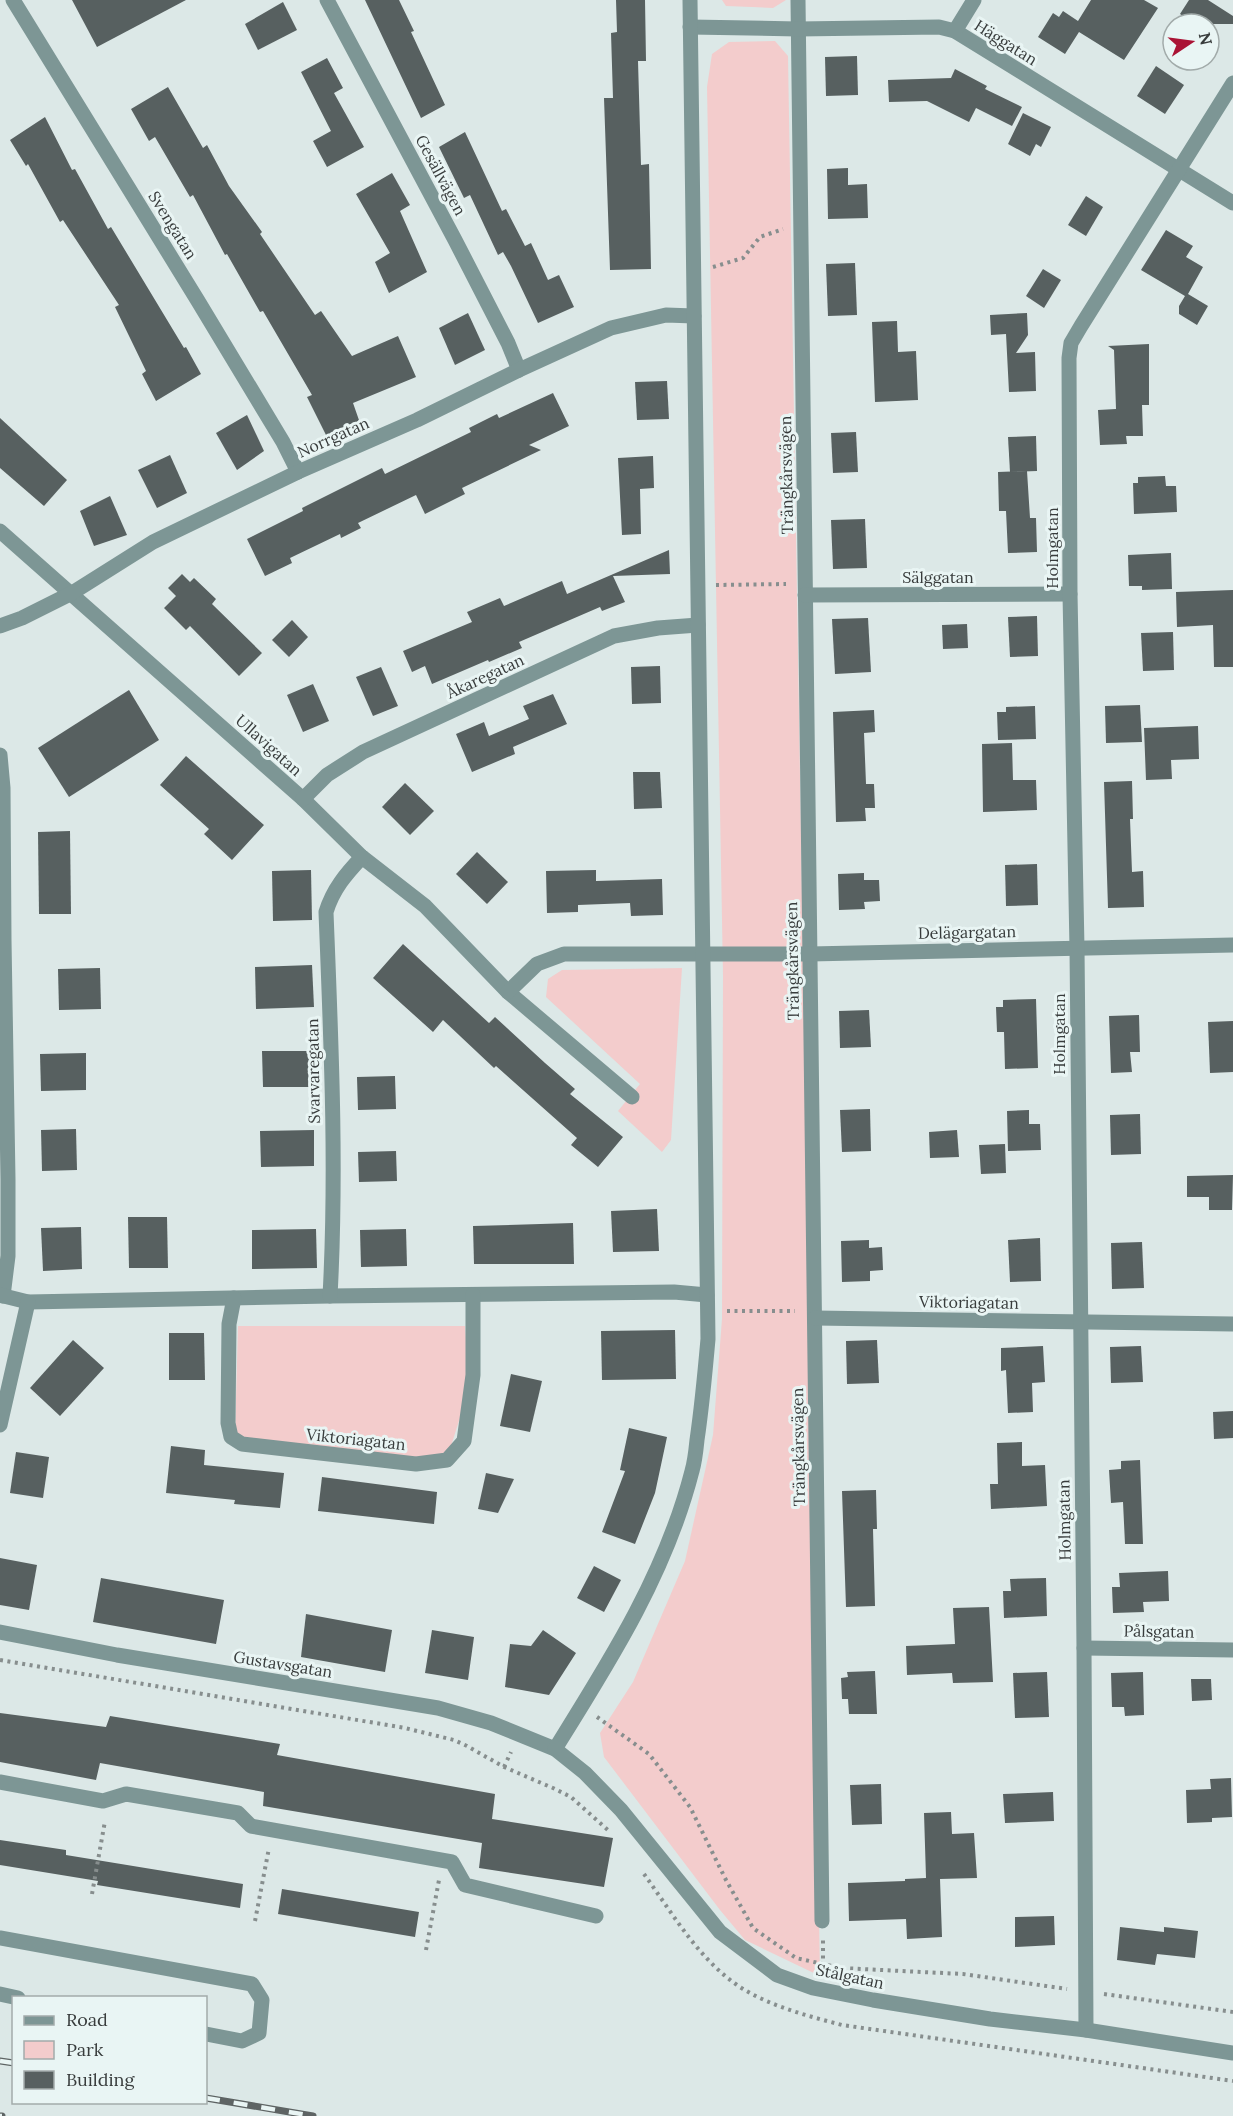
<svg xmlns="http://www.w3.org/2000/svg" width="1233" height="2116" font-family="Lora,serif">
<rect width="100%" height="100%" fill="#dce8e7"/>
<g fill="#f3cccc">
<path d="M722,0H786L773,8L726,6Z"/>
<path d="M775,41L788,56L820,1976L745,1940L720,1910L604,1757L600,1733L633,1682L685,1561L713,1435L722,1319L723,975L707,87L712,54L729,42Z"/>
<path d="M682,968L671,1140L662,1152L618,1111L640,1084L546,997L548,979L562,970Z"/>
<path d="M238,1326H465L470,1386L445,1465L235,1437Z"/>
</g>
<g fill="#576060">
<path d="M72,0H186L97,47Z"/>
<path d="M365,0H399L414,31L411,32L445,105L421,118Z"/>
<path d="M616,0H645L646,61H638L641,165L649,164L651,269L610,270L604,98H613L611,33L617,32Z"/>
<path d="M1091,0H1144L1158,8L1124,60L1079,32L1065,54L1038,37L1053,13L1059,17L1063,11L1078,21Z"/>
<path d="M1189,0H1208L1233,16V24H1195L1180,14Z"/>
<path d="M283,2L297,30L258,50L245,24Z"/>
<path d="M857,56L858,95L826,96L825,57Z"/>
<path d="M327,58L343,88L334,93L364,147L327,167L313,141L331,131L301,72Z"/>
<path d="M1156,66L1184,85L1165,114L1137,96Z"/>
<path d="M955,69L987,86L985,89L1022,107L1012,126L976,108L969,122L927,101L889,102L888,80L951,78Z"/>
<path d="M168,87L203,148L207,145L229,186L262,232L260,234L315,315L321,311L352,356L398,336L416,377L353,403L360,423L328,439L307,397L312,395L263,311L260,312L227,254L225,255L193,195L190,197L155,137L149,141L131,109Z"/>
<path d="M1023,113L1051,127L1041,147L1036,144L1030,156L1008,144Z"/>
<path d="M45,117L72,170L75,169L108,229L111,227L184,348L186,347L201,374L156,401L142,374L146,371L115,307L119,305L63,220L60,222L28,164L26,166L10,140Z"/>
<path d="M465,132L502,211L506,209L525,246L531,243L548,280L559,275L574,307L538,323L511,266L503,252L498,255L470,195L464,198L439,147Z"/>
<path d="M848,168V185L867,184L868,218L828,219L827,169Z"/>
<path d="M392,173L410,205L400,211L427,272L389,293L375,262L390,253L356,194Z"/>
<path d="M1086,196L1103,207L1086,236L1068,225Z"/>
<path d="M1166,230L1193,246L1186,257L1203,267L1188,294L1208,306L1197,325L1179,314V306L1185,296L1141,270Z"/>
<path d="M855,263L857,315L828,316L826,264Z"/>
<path d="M1043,269L1061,280L1044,308L1026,296Z"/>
<path d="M468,313L485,350L455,365L439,328Z"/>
<path d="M1027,313L1028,335L1016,353L1035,352L1036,391L1009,392L1006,334L991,335L990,315Z"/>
<path d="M897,321L898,352L916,351L918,400L875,402L872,322Z"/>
<path d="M1149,344V405H1142L1143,436H1126L1127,444L1100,445L1098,410L1116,409L1114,350L1108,346Z"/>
<path d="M667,381L669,419L637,420L635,382Z"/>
<path d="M553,393L569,426L529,445L541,450L462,488L465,494L425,514L416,495L358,523L361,528L341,538L340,534L290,558L292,563L265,576L247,539L303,511L302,508L382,468L385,474L471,432L469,428L497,414L499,418Z"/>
<path d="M247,415L264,451L237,470L216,433Z"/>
<path d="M0,418L67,480L44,506L0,468Z"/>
<path d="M856,432L858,472L833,473L831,433Z"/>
<path d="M1036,436L1037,471L1010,472L1008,437Z"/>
<path d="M170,455L187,493L157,508L138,470Z"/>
<path d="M653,456L654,488L640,489L641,534L622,535L618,458Z"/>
<path d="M1027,471L1030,518H1036L1037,552L1008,553L1006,511H999L998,472Z"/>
<path d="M1165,476L1166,486H1176L1177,512L1134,514L1133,483H1138V477Z"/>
<path d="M110,496L127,535L94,546L80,511Z"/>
<path d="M865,519L867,568L833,569L831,520Z"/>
<path d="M669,550L670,574L613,576L625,602L602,611L600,607L519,642L522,648L489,662L488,660L432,684L425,666L412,672L403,651L472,622L467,612L500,598L504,606L562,581L567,594Z"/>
<path d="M1171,553L1172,589L1142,590V586H1129L1128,555Z"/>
<path d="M182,574L190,582L194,578L216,599L212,604L262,653L239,676L190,626L186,630L164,608L176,596L168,588Z"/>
<path d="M1233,590V667H1214L1213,625L1177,627L1176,592Z"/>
<path d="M1037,616L1038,656L1010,657L1008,617Z"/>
<path d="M868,618L871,672L835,674L832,619Z"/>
<path d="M292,620L308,637L289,657L272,640Z"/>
<path d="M967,624L968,648L943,649L942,625Z"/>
<path d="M1173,632L1174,670L1143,671L1141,633Z"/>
<path d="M660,666L661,703L632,704L631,667Z"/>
<path d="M381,667L398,706L373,716L356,677Z"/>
<path d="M313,684L329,721L303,732L287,695Z"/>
<path d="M129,690L159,740L69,797L38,748Z"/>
<path d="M553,694L567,724L513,747L515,754L472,772L456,734L484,722L489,736L529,719L523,706Z"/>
<path d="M1140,705L1142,742L1106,743L1105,706Z"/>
<path d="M1035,706L1036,739L998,740L997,712H1006V707Z"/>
<path d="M874,710L875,732L864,733L866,784H874L875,808H865L866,821L836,822L833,712Z"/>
<path d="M1198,726L1199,759L1171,760L1172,779L1146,780L1144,728Z"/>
<path d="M1012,743L1013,780H1036L1037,810L983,812L982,744Z"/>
<path d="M186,756L264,825L232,860L204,834L209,829L160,785Z"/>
<path d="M633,772H660L662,808L634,809Z"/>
<path d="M1132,781L1133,819H1130L1132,872L1143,871L1144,907L1108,908L1104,782Z"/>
<path d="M405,783L434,811L410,835L382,807Z"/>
<path d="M70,831L71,914H39L38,832Z"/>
<path d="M477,852L508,882L487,904L456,874Z"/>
<path d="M1037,864L1038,905L1006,906L1005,865Z"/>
<path d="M311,870L312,920L273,921L272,871Z"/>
<path d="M596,870V881L662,879L663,915L631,916L630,903L578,905V912L547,913L546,871Z"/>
<path d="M864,873V880H879L880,901L864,902L865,909L839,910L838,874Z"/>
<path d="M403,944L489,1023L495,1017L545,1063L575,1089L570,1094L623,1137L598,1167L571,1145L577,1138L496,1066L494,1068L443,1020L433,1032L373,978Z"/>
<path d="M312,965L314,1007L256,1009L255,967Z"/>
<path d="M100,968L101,1009L59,1010L58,969Z"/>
<path d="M1036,999L1038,1068L1005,1069L1004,1032H997L996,1007H1003V1000Z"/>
<path d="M869,1010L871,1047L840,1048L839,1011Z"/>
<path d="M1139,1015L1140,1052H1130L1132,1072L1111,1073L1109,1016Z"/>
<path d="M1233,1021V1072L1210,1073L1208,1022Z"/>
<path d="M262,1051H313V1087H263Z"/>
<path d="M86,1053V1090L41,1091L40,1054Z"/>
<path d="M395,1076L396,1109L358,1110L357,1077Z"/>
<path d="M870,1109L871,1151L842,1152L840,1110Z"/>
<path d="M1029,1110V1124H1040L1041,1150L1008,1151L1007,1111Z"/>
<path d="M1140,1114L1141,1154L1111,1155L1110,1115Z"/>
<path d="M76,1129L77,1170L42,1171L41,1130Z"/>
<path d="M314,1130V1166L261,1167L260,1131Z"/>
<path d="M957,1130L959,1157L930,1158L929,1132Z"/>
<path d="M1005,1144L1006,1173L981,1174L979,1145Z"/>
<path d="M396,1151L397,1181L359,1182L358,1152Z"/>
<path d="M1233,1175L1232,1210H1209V1197H1187V1176Z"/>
<path d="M657,1209L659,1251L613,1252L611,1211Z"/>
<path d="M128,1217H167L168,1268H129Z"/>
<path d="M573,1223L574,1264H474L473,1226Z"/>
<path d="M81,1227L82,1269L43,1271L41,1228Z"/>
<path d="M316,1229L317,1268L252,1269V1230Z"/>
<path d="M406,1229L407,1266L361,1267L360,1230Z"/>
<path d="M1040,1238L1041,1281L1010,1282L1008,1240Z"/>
<path d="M869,1240V1248L882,1247L883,1270L870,1271V1281L842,1282L841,1241Z"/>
<path d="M1142,1242L1144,1288L1112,1289L1111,1243Z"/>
<path d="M675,1330L676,1379L602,1380L601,1331Z"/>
<path d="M169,1333H204L205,1380H169Z"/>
<path d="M73,1340L104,1368L60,1416L30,1388Z"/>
<path d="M877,1340L879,1383L847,1384L846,1341Z"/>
<path d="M1043,1346L1045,1382L1032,1383L1033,1412L1008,1413L1006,1370L1001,1371V1348Z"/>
<path d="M1141,1346L1143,1382L1111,1383L1110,1347Z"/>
<path d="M511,1374L542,1381L530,1432L500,1426Z"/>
<path d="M1233,1411V1438L1214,1439L1213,1412Z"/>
<path d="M629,1428L667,1437L655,1493L635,1544L602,1532L625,1471L620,1470Z"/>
<path d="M1022,1442V1466L1045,1465L1047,1506L991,1509L990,1484H998L997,1443Z"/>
<path d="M171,1446L205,1450L204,1465L284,1473L280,1508L234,1504L235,1500L166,1493Z"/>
<path d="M16,1452L49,1457L43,1498L10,1493Z"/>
<path d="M1140,1460L1143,1544H1125L1123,1502L1111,1503L1109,1470L1121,1469V1461Z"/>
<path d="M486,1473L514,1479L498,1513L478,1509Z"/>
<path d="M322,1477L437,1492L434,1524L318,1511Z"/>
<path d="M876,1490L877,1529H873L875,1606L846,1607L842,1491Z"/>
<path d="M0,1558L37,1565L29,1610L0,1605Z"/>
<path d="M594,1566L621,1580L604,1612L577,1598Z"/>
<path d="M1168,1571L1169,1601L1143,1602L1144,1612L1113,1613L1112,1587H1120L1119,1573Z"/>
<path d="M101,1578L224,1600L216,1644L93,1622Z"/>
<path d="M1046,1578L1047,1616L1004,1618L1003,1591H1011L1010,1579Z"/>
<path d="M989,1607L993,1682L953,1683L952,1673L907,1675L906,1646L955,1644L953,1608Z"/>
<path d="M306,1614L392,1630L385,1672L301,1657Z"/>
<path d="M432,1630L474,1637L468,1680L425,1673Z"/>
<path d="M543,1630L576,1653L549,1695L505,1687L510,1644L531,1646Z"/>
<path d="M875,1671L877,1714H849L848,1699H842L841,1678L848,1677L847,1672Z"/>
<path d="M1047,1672L1049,1717L1015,1718L1013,1673Z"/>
<path d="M1143,1672L1144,1715L1125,1716L1124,1707H1112L1111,1673Z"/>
<path d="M1191,1679H1211L1212,1700L1192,1701Z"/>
<path d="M0,1713L106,1727L110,1716L280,1744L277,1755L495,1794L492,1819L613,1838L604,1887L479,1868L482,1843L263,1806L264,1792L100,1763L96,1780L0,1762Z"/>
<path d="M1231,1778L1232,1817L1212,1818V1822L1187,1823L1186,1790L1211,1789L1210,1779Z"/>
<path d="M881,1784L882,1824L852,1825L850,1785Z"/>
<path d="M1053,1792L1054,1821L1005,1823L1003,1794Z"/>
<path d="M951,1812L952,1834L974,1833L977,1878L940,1879L942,1937L907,1939L906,1919L849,1921L848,1883L905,1881V1879L926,1878L924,1813Z"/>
<path d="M0,1840L66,1850V1855L243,1884L240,1908L97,1885L98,1881L0,1865Z"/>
<path d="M282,1889L419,1912L415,1937L278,1914Z"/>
<path d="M1054,1916L1055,1945L1015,1947V1917Z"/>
<path d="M1120,1927L1164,1932V1927L1198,1931L1195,1958L1157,1954L1155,1965L1117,1960Z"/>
</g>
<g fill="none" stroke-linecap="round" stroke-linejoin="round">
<g stroke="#878e8e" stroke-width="4" stroke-dasharray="3 4.5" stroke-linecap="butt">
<path d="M713,267L743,258L760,237L783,229"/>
<path d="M716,585L786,584"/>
<path d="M727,1311H795"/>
<path d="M0,1660L405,1728L454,1740L467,1746L504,1767L553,1788L571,1797L609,1831"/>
<path d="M597,1717L649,1754L690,1807L726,1880L753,1928L796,1958L841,1968L963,1974L1067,1989"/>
<path d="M504,1767L511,1752"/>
<path d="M644,1874C673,1914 700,1962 743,1989C773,2007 808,2016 842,2025L1233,2081"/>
<path d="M92,1894L105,1821"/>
<path d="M255,1921L269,1848"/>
<path d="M426,1950L439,1880"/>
<path d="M823,1966V1940"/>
<path d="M1104,1994L1233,2012"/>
</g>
<g stroke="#7d9695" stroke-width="15">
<path d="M13,0L198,301L283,442L298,472"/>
<path d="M327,0L455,240L508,343L519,370"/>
<path d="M798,0L822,1921"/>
<path d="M690,27L798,29L939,27L955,31L1233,203"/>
<path d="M955,31L974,0"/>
<path d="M0,531L303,799L362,857L425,906L508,992L632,1097"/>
<path d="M805,595L1070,594"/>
<path d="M0,626L22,618L72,593L153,542L298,472L417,420L519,370L611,328L666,315L694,316"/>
<path d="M0,755L3,788L4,940L8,1179V1256L3,1296"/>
<path d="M303,799L327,775L363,752L614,636L658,628L698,625"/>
<path d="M508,992L537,964L564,954H810L1233,945"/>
<path d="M0,1295L28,1302L330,1296L674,1292L707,1295"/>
<path d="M330,1296C337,1168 331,1040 326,912C333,889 346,874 362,857"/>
<path d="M234,1298L229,1324L228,1423L231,1437L242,1444L416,1464L447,1460L464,1441L473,1375V1295"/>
<path d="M815,1318L1233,1324"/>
<path d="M0,1425L28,1302"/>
<path d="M0,1632L117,1655L438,1708L491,1723L555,1749L585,1773L621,1810L720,1932L777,1975L813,1988L873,2000L990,2019L1086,2030L1233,2053"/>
<path d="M1084,1648L1233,1650"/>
<path d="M555,1749C610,1661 666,1573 692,1471C695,1461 696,1450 697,1440C702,1406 705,1373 708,1339L690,0"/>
<path d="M0,1782L103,1801L126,1794L238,1813L251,1826L452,1862L465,1885L596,1916"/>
<path d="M0,1938L252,1984L262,2000L259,2033L242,2041L206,2034"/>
<path d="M0,1994L18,1998"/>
<path d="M1086,2030L1084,1648L1077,948L1070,594L1069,358L1071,343L1081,326L1233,83"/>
</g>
<g stroke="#5e6464" stroke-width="7">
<g id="rail">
<path d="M0,2061L14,2063"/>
<path d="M206,2098L313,2116"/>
<path d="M0,2116H2"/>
</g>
</g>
<use href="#rail" stroke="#e9f5f4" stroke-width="4.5" stroke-dasharray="14" stroke-linecap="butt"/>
</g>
<g text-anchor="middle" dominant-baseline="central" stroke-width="6" stroke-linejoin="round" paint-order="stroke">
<g font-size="16" fill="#383c3c" stroke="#e9f5f4">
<text transform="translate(1006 42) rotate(32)">Häggatan</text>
<text transform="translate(441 175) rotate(62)">Gesällvägen</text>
<text transform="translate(173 225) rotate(58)">Svengatan</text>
<text transform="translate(333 437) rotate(-24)">Norrgatan</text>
<text transform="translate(786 475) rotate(-91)">Trängkårsvägen</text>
<text transform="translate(1052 548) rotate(-90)">Holmgatan</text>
<text x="938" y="577">Sälggatan</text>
<text transform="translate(485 676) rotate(-25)">Åkaregatan</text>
<text transform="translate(269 745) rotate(42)">Ullavigatan</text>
<text transform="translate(967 932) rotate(-1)">Delägargatan</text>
<text transform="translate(792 961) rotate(-91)">Trängkårsvägen</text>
<text transform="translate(1059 1034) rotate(-90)">Holmgatan</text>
<text transform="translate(313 1071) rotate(-91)">Svarvaregatan</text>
<text transform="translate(969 1302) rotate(1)">Viktoriagatan</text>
<text transform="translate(356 1439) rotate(6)">Viktoriagatan</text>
<text transform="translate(798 1447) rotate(-91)">Trängkårsvägen</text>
<text transform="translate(1064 1520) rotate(-91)">Holmgatan</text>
<text transform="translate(1159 1631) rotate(1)">Pålsgatan</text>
<text transform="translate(283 1664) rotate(9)">Gustavsgatan</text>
<text transform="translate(850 1976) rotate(12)">Stålgatan</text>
</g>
</g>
<rect x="12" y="1996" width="195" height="108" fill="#e9f5f4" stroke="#a2abaa" stroke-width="1.5"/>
<rect x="24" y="2016" width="30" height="9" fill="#7d9695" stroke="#a2abaa" stroke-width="1.5"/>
<text x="66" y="2026" font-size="18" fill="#383c3c">Road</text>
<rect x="24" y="2041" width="30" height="18" fill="#f3cccc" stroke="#a2abaa" stroke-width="1.5"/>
<text x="66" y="2056" font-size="18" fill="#383c3c">Park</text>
<rect x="24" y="2071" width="30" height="18" fill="#576060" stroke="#a2abaa" stroke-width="1.5"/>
<text x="66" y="2086" font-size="18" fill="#383c3c">Building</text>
<g transform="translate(1191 42) rotate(77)"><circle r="28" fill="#e9f5f4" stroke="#a2abaa" stroke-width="1.5"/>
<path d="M0-4.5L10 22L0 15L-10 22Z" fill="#aa1335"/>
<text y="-9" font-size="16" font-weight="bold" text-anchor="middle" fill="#383c3c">N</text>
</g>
</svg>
